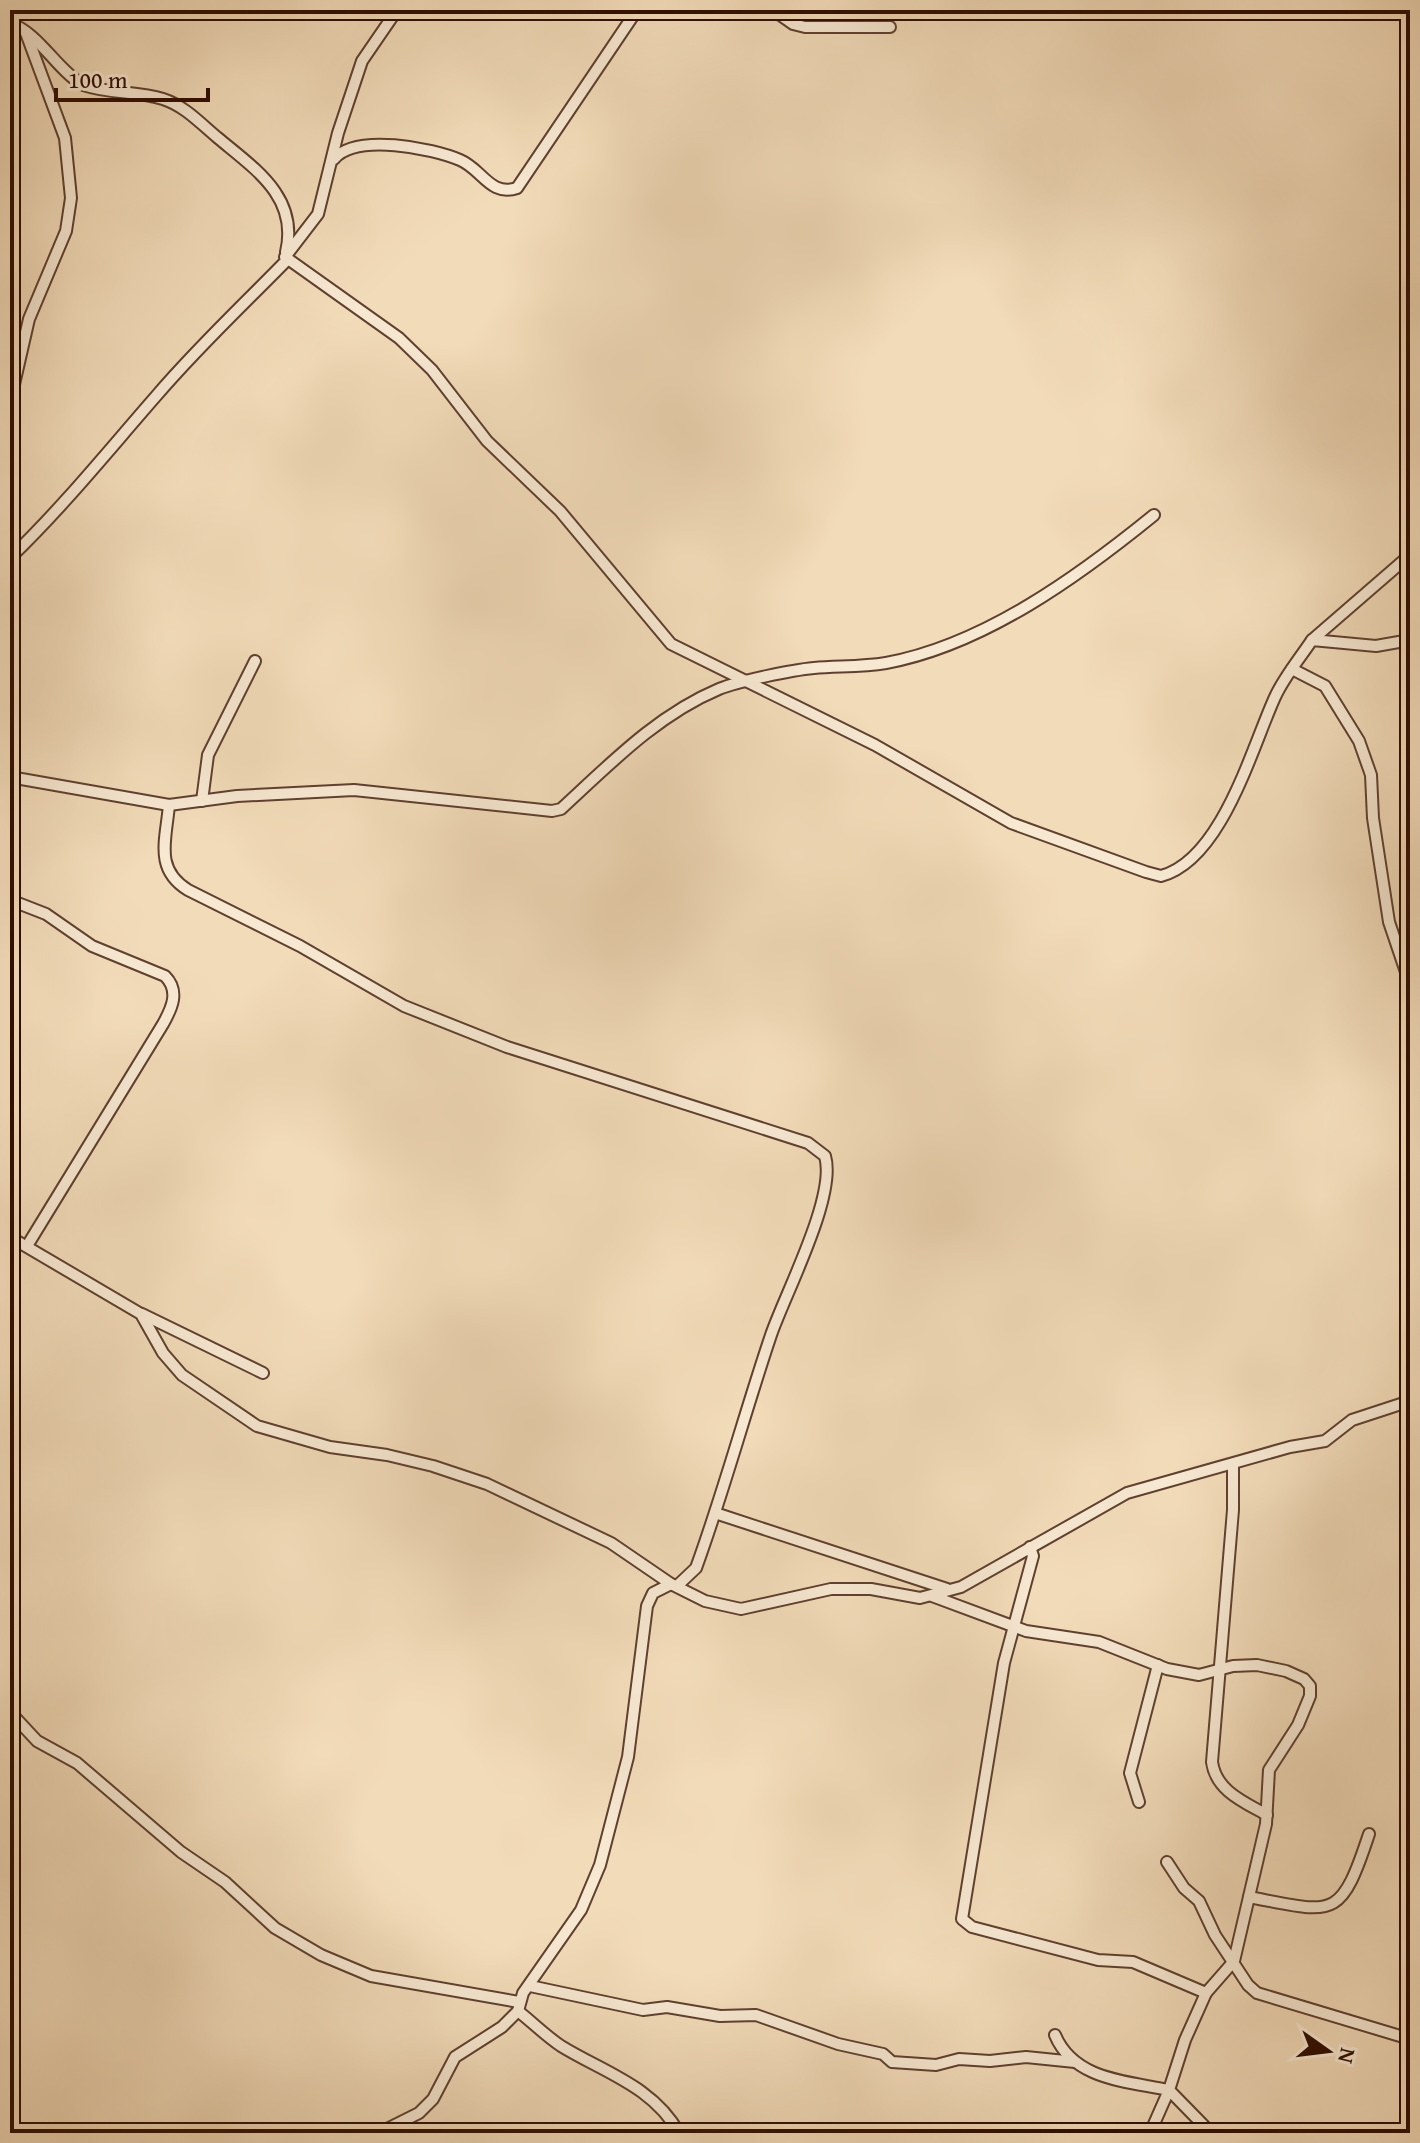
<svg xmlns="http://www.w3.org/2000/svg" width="1420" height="2143" font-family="'Gentium Book Plus',serif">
<rect width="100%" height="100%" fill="#f2dbb9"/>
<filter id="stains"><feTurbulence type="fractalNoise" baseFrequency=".0025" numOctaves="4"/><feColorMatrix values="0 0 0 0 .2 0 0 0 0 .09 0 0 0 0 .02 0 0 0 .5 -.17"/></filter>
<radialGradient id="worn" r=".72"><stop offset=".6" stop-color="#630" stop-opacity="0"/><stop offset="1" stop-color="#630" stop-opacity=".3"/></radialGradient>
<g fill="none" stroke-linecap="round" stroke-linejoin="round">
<g stroke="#5f402f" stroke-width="14">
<g id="street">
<path d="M773,10L793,24L805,27H890"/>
<path d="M10,23C40,34 56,69 83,85C109,94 137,91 163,99C185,106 201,124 218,138C255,169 299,197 286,252"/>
<path d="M334,159C356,133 432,148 460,160C482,169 490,197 517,188L637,10"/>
<path d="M288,259L399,338L432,370L487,441L560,511L671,644L875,745L1011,823L1146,872L1161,876C1222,860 1252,747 1275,697C1284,677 1300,658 1312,640L1376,646L1410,640"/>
<path d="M10,402L29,319L66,231L71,198L65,138L26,33"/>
<path d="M10,558C63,507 108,451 157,395C198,347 244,304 288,259L285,257L318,214L338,133L362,61L397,10"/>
<path d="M1312,640L1410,555"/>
<path d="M1292,669L1325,686L1359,741L1371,775L1373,818L1389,922L1410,984"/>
<path d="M10,777L169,805L237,796L354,790L552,811L561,809C610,764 657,715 719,689C739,681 792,670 814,668C838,666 862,667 886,663C984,645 1079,576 1154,515"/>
<path d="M202,801L208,755L255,661"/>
<path d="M169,805C166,840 154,869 188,890L300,946L404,1006L507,1047L808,1143L825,1156C837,1196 785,1294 771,1335C745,1412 724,1491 696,1568L678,1585"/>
<path d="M10,900L46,914L92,946L165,976C180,991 172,1008 163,1024L27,1246"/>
<path d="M10,1237L141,1314L163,1353L182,1375L257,1426L330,1447L387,1455L433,1466L487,1484L611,1543L671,1584L705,1601L741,1609L831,1589H871L920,1598L961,1587L1127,1493L1290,1447L1325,1441L1352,1420L1410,1401"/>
<path d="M142,1314L263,1373"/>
<path d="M1233,1465V1510L1212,1762C1216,1791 1244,1802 1267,1815"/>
<path d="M715,1513L947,1589"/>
<path d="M1030,1547L1033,1556L1004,1663L962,1919L972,1927L1098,1960L1133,1962L1206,1993"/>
<path d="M932,1596L1026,1631L1099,1642L1167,1669L1199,1675L1233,1666L1257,1665L1286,1671L1304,1679L1310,1686V1696L1298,1725L1269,1770L1266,1824L1234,1961L1206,1993L1185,2040L1169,2090L1211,2133"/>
<path d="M10,1712L37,1741L77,1763L181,1852L225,1882L275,1928L321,1955L371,1976L519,2002"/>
<path d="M1139,1802L1130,1773L1158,1665"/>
<path d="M1167,1862L1184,1888L1199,1901L1215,1935L1248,1985L1257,1993L1410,2039"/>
<path d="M1249,1897C1334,1913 1340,1922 1369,1834"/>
<path d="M530,1986L643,2010L667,2007L720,2016L756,2015L838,2044L883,2054L892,2062L936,2065L959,2059L990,2061L1026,2057L1075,2062"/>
<path d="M518,2011C532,2022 546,2036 561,2046C603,2072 653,2086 679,2133"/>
<path d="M1055,2035C1074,2080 1126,2081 1169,2090L1150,2133"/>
<path d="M379,2133L419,2113L433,2099L455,2057L502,2027L518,2011L523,1993L581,1910L600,1865L628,1757L647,1606L653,1593L671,1584"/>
</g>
</g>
<use href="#street" stroke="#f7e8d2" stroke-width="10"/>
</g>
<rect width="1420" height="2143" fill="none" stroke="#f2dbb9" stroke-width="40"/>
<rect x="12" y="12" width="1396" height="2119" fill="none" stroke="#2e0c01" stroke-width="4"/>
<rect x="20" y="20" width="1380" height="2103" fill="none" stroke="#2e0c01" stroke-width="2"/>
<g transform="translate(1328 2051) rotate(104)" stroke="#f7e8d2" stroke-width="6" paint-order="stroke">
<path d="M0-6L14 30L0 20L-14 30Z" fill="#2e0c01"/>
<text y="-12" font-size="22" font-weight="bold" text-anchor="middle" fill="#2e0c01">N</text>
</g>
<path d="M56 88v12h152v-12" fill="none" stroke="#2e0c01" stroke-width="4"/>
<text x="68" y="88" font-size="24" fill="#2e0c01" stroke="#f7e8d2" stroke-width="6" paint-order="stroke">100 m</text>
<rect width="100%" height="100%" filter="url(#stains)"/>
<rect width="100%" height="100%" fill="url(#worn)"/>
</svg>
